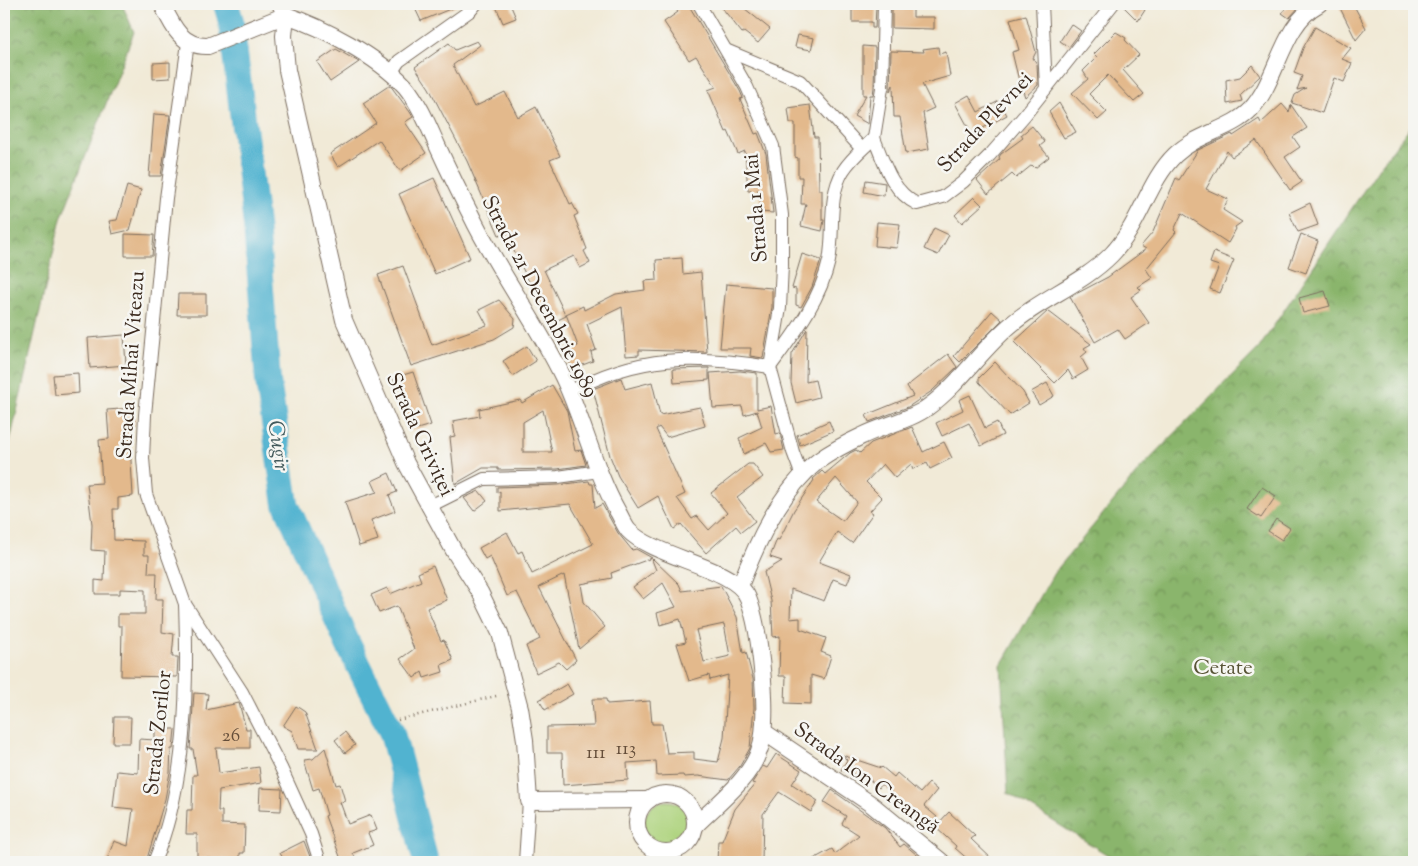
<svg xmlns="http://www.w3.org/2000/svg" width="1418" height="866" font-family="'Sorts Mill Goudy',serif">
<defs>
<pattern id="forest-crowns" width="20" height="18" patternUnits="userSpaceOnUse" patternTransform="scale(1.25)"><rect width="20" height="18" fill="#8ab56c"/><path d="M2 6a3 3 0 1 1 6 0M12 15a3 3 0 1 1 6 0" fill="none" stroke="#729358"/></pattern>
</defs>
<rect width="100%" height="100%" fill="#f6f6f2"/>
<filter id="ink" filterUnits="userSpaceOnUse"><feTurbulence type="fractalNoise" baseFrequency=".02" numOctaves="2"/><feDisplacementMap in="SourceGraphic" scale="10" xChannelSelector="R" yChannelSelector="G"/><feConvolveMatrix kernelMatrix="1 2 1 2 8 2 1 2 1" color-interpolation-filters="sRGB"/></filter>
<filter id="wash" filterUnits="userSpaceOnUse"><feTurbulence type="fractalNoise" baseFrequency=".0096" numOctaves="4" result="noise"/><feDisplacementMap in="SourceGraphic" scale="20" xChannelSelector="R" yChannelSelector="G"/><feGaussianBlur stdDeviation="1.12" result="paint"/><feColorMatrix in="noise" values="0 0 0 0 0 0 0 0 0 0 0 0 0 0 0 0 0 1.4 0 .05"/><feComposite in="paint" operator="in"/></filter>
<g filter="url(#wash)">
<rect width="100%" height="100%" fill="#f1ead7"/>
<circle fill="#add37d" stroke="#747e4e" cx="667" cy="824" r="23"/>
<g fill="url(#forest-crowns)" stroke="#627045">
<path d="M4,4H122L134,32L61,219L8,450L4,534Z"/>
<path d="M1414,122V862H1119L1008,793L1001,665L1054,573L1141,468L1259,348L1380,166Z"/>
</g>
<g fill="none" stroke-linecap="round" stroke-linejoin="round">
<path stroke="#51b3d0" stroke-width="26" d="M226,4L231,21L256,225L268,381L286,504L347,642L392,733L426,862"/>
</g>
<g id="blocks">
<g fill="#e3b98c" fill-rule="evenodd">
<path d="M413,4H462L421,21Z"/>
<path d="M495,4H510L516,18L503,23Z"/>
<path d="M672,4H688L740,91L743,98L740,99L755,134L758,133L766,154L773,213L760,212L761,190L748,191L745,151L738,154L728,131L726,132L708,90L716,87L696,56L689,60L664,22L678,12Z"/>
<path d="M719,4H739L770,29L758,43L744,32L742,33Z"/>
<path d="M901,4H913V17H934V29L892,28V5Z"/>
<path d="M1121,4H1138L1145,10L1138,21Z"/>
<path d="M1289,4H1302L1289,18L1282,13Z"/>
<path d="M1338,4H1353L1366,28L1356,40Z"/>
<path d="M852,6H876L875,28H872V22H852Z"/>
<path d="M1026,15L1036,52L1033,58L1037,64L1038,85L1025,97L1018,77L1012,52L1019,50L1010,19Z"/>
<path d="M1071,24L1081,31L1069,47L1060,41Z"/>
<path d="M1315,27L1351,48L1342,59L1352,63L1344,82L1334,78L1322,113L1292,103L1295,95L1306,88L1297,90L1302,76L1294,73L1303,48Z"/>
<path d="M1116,32L1126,38L1125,40L1139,55L1123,70L1144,94L1134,102L1108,75L1089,94L1107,112L1098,120L1072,93L1088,79L1083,71L1097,57L1094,54Z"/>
<path d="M798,35L814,38L811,50L795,47Z"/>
<path d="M477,41L480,45L453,65L474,107L505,92L518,117L536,107L560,156L550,160L570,204L572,203L578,214L574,216L587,249L584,251L590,263L580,268L574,256L544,270L566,316L550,324L505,233L499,235L467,161L429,88L415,67L449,43L455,50Z"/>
<path d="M863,46L875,47L874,87L873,95H870L868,124L854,116L866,95H863Z"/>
<path d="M938,47L939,54L946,52L950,76L922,84L934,108L923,113L929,149L906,153L900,117H894L893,85L890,91L891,51L924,52L923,49Z"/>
<path d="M336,49L359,62L330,82L317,62Z"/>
<path d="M170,62V78L153,79V63Z"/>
<path d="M1252,65L1260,76L1240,95L1242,101L1227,104L1226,80L1240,77Z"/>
<path d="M390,85L410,112L413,117L405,122L426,153L400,171L379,140L338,167L330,154L376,123L363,103Z"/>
<path d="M969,95L978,112L999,101L1007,115L972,134L955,103Z"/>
<path d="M1059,103L1076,132L1064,138L1049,112Z"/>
<path d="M1282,104L1289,112L1291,105L1307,128L1293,137L1300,147L1285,157L1302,182L1290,190L1256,140L1232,157L1227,151L1206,189L1228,199L1223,210L1242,222L1235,227L1236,229L1228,243L1182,213L1174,230L1176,232L1146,269L1152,278L1138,287L1141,290L1131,297L1149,323L1125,339L1118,329L1095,342L1070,297L1108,277L1146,249L1141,246L1153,232L1176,178L1179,180L1198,150L1232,134L1233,136L1259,119L1261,123Z"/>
<path d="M810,105L814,137H818L819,190H822V220H824L822,231L801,226L806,204H801L802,177H798V158L795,157V123H790L788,108Z"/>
<path d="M154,114L170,115L161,176H149Z"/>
<path d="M1032,126L1045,142L1040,146L1049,157L1035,168L1032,165L1016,178L1012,174L988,194L977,180L1000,159L999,157L1001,154L1023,138L1021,135Z"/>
<path d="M434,178L470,258L435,274L399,194Z"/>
<path d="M866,180L885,183L884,196L864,192Z"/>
<path d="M127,186L141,190L130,230L112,234L109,221L117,220Z"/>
<path d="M974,197L982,205L962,223L955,215Z"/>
<path d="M1310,203L1318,225L1298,232L1289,213Z"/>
<path d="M877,222L900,224L897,248L875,246Z"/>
<path d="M934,228L949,235L938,255L924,249Z"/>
<path d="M125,234L154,235L152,256H125Z"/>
<path d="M1301,234L1318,241L1306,273L1289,267Z"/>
<path d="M1214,252L1234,260L1220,293L1210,289L1219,266L1210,263Z"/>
<path d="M802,254L821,260L812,287L801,307L796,305V289L792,288Z"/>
<path d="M682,258L683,274L701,272L707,352L639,350V355L626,356L622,307L587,324L596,350L591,352L593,361L572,369L565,350L578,346L566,314L583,306L584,310L616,294L645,290L644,281L657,280L656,260Z"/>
<path d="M403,266L432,345L487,325L479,310L499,300L515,319L514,327L494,339L411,366L378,275Z"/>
<path d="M726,284L772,288V307L763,358L750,356L751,348H720Z"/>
<path d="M1325,291L1330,306L1303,313L1299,298Z"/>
<path d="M178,294H206V315H177Z"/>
<path d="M992,311L1002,320L960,362L954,356Z"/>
<path d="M1048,311L1091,344L1084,348L1087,352L1081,357L1088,370L1073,379L1068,370L1055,383L1014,342Z"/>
<path d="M807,329L806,382L815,380L819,397L796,403L791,383L792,354Z"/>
<path d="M124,335L126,365L90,368L88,338Z"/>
<path d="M527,346L536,361L513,376L503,361Z"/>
<path d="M948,354L957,367L932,391L908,407L869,422L866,415L913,396L907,386Z"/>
<path d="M995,362L1023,392L1029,403L1010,415L979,382V378Z"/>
<path d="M709,368V380L674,383L673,369Z"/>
<path d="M740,371L757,373V409L771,406L776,434L780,433L784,450L771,452L766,443L744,454L739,438L762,427L757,411L744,415L742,406L713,408L710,373Z"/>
<path d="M413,372L431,425L410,431L393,378Z"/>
<path d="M78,373L79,393L55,395L53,375Z"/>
<path d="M621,378L625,389L652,382L660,415L700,407L705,426L667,437L659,427L656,429L685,494L677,498L692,519L697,516L709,530L727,513L711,493L748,464H753L763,477L737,497L755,521L741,532L736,526L706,553L681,524L674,529L658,496L638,508L618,476L610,456L593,389Z"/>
<path d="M1047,383L1054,396L1039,405L1031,392Z"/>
<path d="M552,385L567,411L575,451L581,450L586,465L557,469L498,470V468H483L455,484L450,437L455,436L453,421L480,416L479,409L520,400L522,403ZM543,410L552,452H523V422Z"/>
<path d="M970,395L985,428L997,422L1003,435L981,446L969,423L942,436L936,423L963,410L959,400Z"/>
<path d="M134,408L135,425L129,426L133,496L118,498V509H113L114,540L144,541V555H149L148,573H157L156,599H163L162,632L174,634L172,657H178L177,677L121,676L122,626H118V614H145V590L120,589V594H95V580L104,581L105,551L91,550L92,524L87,484L102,483L99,440L109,439L107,410Z"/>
<path d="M829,421L833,431L800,445L797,435Z"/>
<path d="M912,427L923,452L944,442L952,458L930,469L927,463L913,469L911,464L895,478L883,464L866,482L882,498L870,511L873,513L852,543L837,532L819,562L851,574L847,584L833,579L824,601L791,589L790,619L800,618V629L826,638L821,652L831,656L824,679L811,675V704L785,703L786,676H779L780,636L773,637L771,601L764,572L782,561L770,557L777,539L779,540L794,510L814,480L813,479L822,471L825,474L850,453L856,450L860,453L871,443ZM836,478L857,502L843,521L816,502Z"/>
<path d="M389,473L397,492L389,495L395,511L371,520L378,540L359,546L345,502L377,492L372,481Z"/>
<path d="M589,481L590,484H593L595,508L602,504L618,533L632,550L636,549L652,558L611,573L612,578L581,584L584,602L605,627L579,649L564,575L539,587L576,660L566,669L559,662L536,673L526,646L540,639L517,592L507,596L490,556L485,559L479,548L507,532L518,553L522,551L532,574L593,544L570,504L500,511V491L497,493V487L558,485Z"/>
<path d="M1262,487L1276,496L1261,518L1247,509Z"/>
<path d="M479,491L487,501L474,511L464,498Z"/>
<path d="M1276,519L1290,528L1282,540L1268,531Z"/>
<path d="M653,559L679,584L682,591L721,586L737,617L743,653L746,652L753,679L754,708L750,748L740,766L728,780L698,776L684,777L683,775L657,776L656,761L627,763L628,780L563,785L562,753H547V727L594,726L592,699H606L607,704L650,701L652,724H662L667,753L694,752V759L718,762L724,738L728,675L710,680L709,675L689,681L677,644L686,642L680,619L660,625L657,613L676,607L663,583L643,599L633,587L656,570L652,560ZM724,624L730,656L704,662L696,630Z"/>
<path d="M433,566L447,600L427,608L441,641L444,640L453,660L441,665L443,672L424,678L422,672L414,678L400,659L414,649L397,606L379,613L371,595L387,588L390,594L421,581L418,573Z"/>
<path d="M567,684L573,694L545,710L539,700Z"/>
<path d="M194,693L208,694L206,710L239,703L246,729H250V748H216L219,773L259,767L261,783L219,790L218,811H222V824L245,825L244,853H240V862H228V859L197,858V834H186L187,810H192L193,775H197L193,749H190Z"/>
<path d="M296,706L305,712L318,749H298L292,731L283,726Z"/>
<path d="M114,717H131L130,743H113Z"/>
<path d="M155,729H175L173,749H171L170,772L165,799L146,862H106L114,841L128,846L133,809L113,807L117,771L138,773L139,739L155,740Z"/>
<path d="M345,732L355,745L345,753L335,740Z"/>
<path d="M325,748L336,785L340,784L345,801L340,802L348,824L371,815L377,830L368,833L373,845L353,853L357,862H342L325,816L327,815L319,788L313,790L304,760L313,759Z"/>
<path d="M776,754L801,770L792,784L818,801L811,812L779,792L763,814L762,862H717L718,841H722L735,809L755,784L752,783L763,766L767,768Z"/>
<path d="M842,755L881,768L882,767L894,777L897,773L920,793L929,783L937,790L924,806L937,817L928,827L882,784L879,788L860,771L858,776L841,770L847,760Z"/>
<path d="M260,788L282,789L281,811L259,810Z"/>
<path d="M832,790L885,828L900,847L904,844L923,860L919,862H808L832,849L835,854L859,835L842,824L846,816L824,802Z"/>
<path d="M949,812L975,836L971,839L995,862H971L955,848L956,846L935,827Z"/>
<path d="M304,841L312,862H285L280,853Z"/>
</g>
</g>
</g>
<g filter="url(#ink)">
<use href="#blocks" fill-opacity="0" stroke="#7b6d5f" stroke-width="1"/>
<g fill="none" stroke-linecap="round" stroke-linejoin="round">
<g stroke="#7b6d5f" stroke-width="14">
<g id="street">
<path d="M1042,4L1046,88"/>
<path d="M188,43L166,198L145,415L143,458L146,494L185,604L242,692L281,768L311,834L320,862"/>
<path d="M728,51L800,81L861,148"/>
<path d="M391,73L399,61L471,10L476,4"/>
<path d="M874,138C884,163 892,192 917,204L943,197L963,182L990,155L1025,115L1113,4"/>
<path d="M874,138L882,88L884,4"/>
<path d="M570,392C637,354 697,355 770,367L780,308L782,265V215L773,146L747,87L699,4"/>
<path d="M802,476L793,452L770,367C794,334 820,301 829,261C835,232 827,198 843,171C852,157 863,149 874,138"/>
<path d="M428,507L484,479L558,477L599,471"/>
<path d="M154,862C187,785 188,687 185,604"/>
<path d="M525,862L529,801"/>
</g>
</g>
<g stroke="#7b6d5f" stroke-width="18">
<g id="secondary">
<path d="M162,4C172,25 181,47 208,46L286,15"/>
<path d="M280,4L286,15C324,28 377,56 405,86C419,103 428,125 437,145C448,169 459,192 471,215C498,271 536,321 563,377C584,421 594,469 618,512C621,517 624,525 628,530C654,558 736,567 748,598C760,629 771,720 759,751C749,780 717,804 696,825"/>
<path d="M286,15L284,36L287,70L344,320L406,463L454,551L480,592L500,633L520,708L525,740L529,801L649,800"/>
<path d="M740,586C757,542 780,491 818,461C832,451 847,443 862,436C884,425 909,421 928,407C961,383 982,348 1013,323C1044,297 1082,284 1111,255C1139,227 1148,181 1175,155C1198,133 1231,130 1251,109C1278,80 1282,23 1319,4"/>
<path d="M764,732L871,804L942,862"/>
<circle cx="666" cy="823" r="29"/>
</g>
</g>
<path stroke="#7b6d5f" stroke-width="2.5" stroke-dasharray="1 4" stroke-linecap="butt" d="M398,720L500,695"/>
<use href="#street" stroke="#fff" stroke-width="12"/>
<use href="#secondary" stroke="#fff" stroke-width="16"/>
</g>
</g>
<g text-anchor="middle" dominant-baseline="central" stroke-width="5" stroke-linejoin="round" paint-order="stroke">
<g font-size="19" fill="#654e3a">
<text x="231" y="736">26</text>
<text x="626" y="749">113</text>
<text x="596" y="753">111</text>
</g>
<g font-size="21" fill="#3b2a1e" stroke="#f6f6f2">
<text transform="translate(986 123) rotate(-47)">Strada Plevnei</text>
<text transform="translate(757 208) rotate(-95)">Strada 1 Mai</text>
<text transform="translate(539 297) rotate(62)">Strada 21 Decembrie 1989</text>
<text transform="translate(132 365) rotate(-86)">Strada Mihai Viteazu</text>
<text transform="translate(419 435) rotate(65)">Strada Griviței</text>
<text transform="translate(159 733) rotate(-84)">Strada Zorilor</text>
<text transform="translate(866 779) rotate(36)">Strada Ion Creangă</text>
</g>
<g font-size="21" fill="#585436" stroke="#f6f6f2">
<text x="1223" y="669">Cetate</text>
</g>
<g font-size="22" font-style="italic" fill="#435a5c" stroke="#f6f6f2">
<text transform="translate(277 446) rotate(82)">Cugir</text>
</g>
</g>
<rect width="1418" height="866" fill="none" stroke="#f6f6f2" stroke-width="20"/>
</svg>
